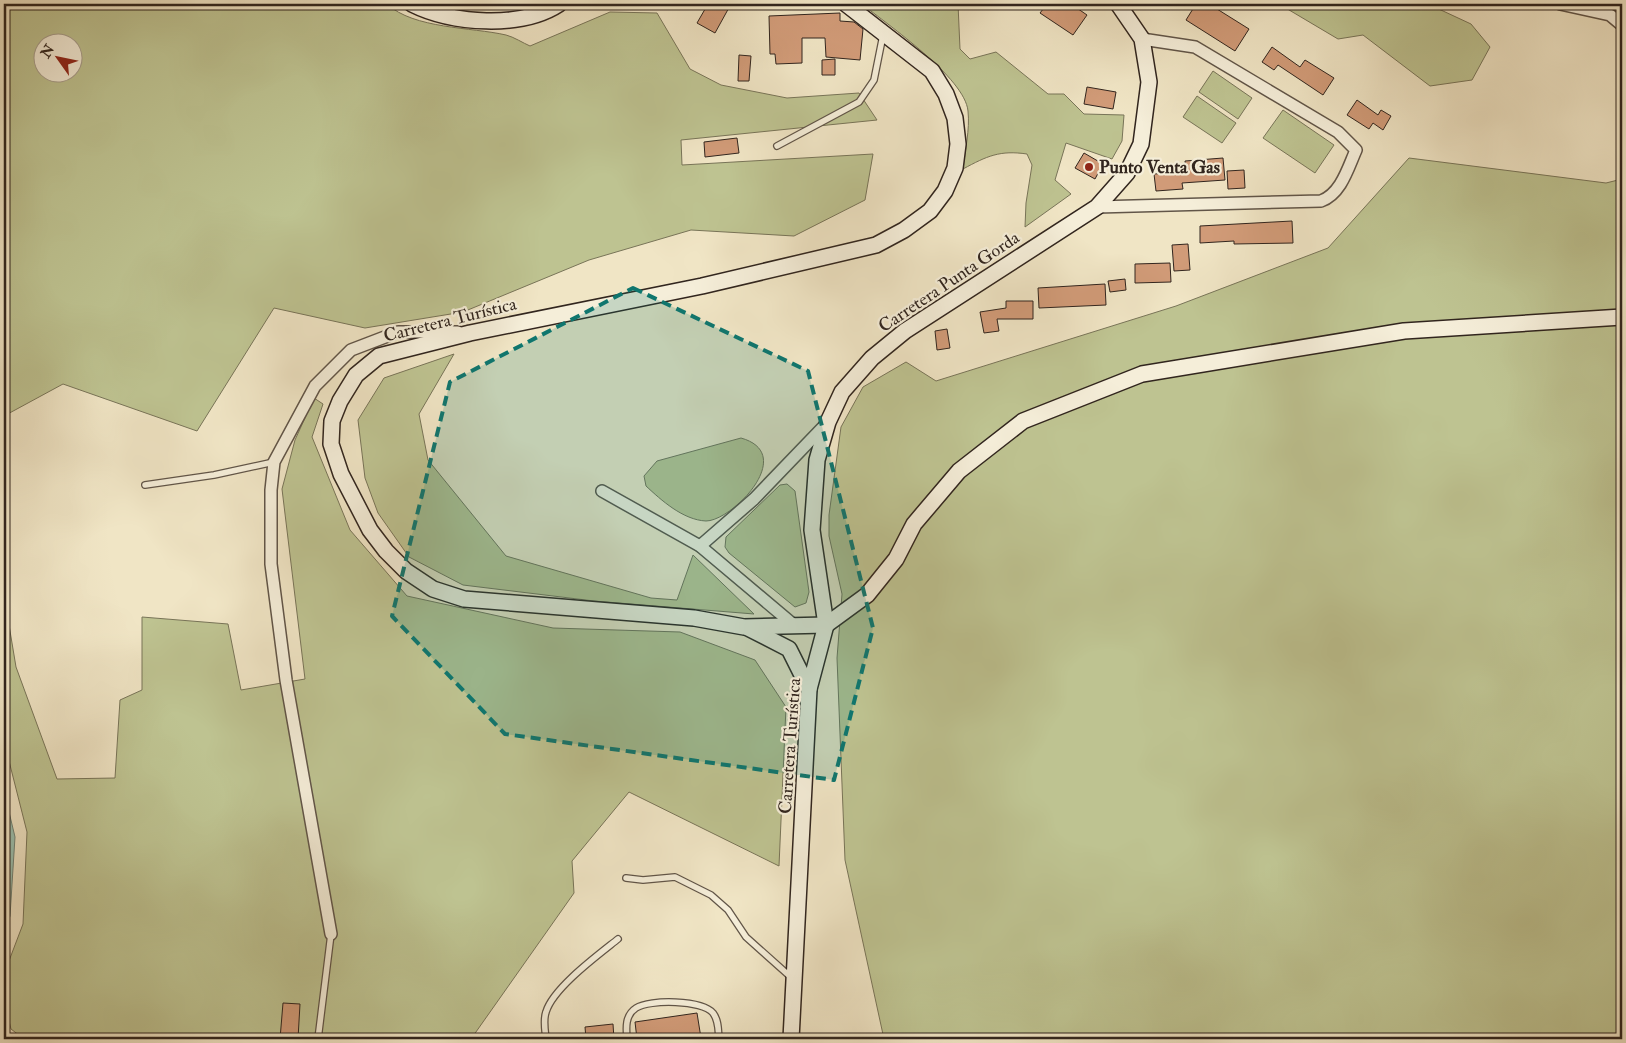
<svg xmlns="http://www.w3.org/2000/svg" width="1626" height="1043" font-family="'IM FELL Double Pica',serif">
<rect width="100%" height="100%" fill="#f0e5c5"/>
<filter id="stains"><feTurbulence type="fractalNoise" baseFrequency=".004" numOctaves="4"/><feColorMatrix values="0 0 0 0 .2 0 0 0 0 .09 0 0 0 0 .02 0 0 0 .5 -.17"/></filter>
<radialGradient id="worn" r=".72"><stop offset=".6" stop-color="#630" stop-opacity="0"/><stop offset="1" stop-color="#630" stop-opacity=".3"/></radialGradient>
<g fill="#bec391" stroke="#787458" fill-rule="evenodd">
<path d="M4,4H387C414,29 471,27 506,35C514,37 523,43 530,46L610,12L657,13L690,69L721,85L787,98L859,93L877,120L681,140L682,165L873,154L865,200L794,236L691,230L589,260L463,312L365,328L274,308L197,431L63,384L4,416ZM42,42H72V72H42Z"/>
<path d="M862,4H958L960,49L970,59L996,52L1048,94H1064L1084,114L1124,115L1122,141L1112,159L1066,143L1055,180L1071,194L1025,227L1026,203L1032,165L1027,154C1000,150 987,156 963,169C965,150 970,130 968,111C965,78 888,25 862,4Z"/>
<path d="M1279,4H1428L1471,24L1490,47L1472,80L1430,86L1363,35L1338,39Z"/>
<path d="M1213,71L1252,98L1238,119L1199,92Z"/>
<path d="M1197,96L1236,123L1222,143L1183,117Z"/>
<path d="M1283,110L1334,145L1315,173L1263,138Z"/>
<path d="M1409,158L1606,183L1622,179V1039H884L845,860L837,658L842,594L829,536V515L841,427L863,387L906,362L936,381L1176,306L1328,248Z"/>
<path d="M454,354L419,414L428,460L506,556L651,598L677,600L693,555L754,614L594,601L463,585L409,557L378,513L365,478L358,420L384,378Z"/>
<path d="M314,398L323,404L312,437L350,530L407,596L553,628L680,632L755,660L786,707L779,866L629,792L572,861L574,893L471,1039H24L11,1029L4,1001V974L23,924L27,832L9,761L4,757V595L16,667L57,779L115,778L120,700L142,690V617L228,624L241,690L305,679L282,489L295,440Z"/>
<path d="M741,438C798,454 732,521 706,521C683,520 661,500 646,486L644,476L657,461Z"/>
<path d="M787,484L795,491L809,592L806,603L795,607L729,553L725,547L726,537L780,485Z"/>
</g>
<path fill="#9bc0af" stroke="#718275" d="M4,791L15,837L10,916L4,936Z"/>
<g fill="#d19b78" stroke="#31251e">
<path d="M708,4H731L715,33L697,23Z"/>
<path d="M1047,4H1071L1087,15L1073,35L1040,13Z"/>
<path d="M1196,4H1209L1249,29L1235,51L1186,20Z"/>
<path d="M840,13V21L854,22L863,29L860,60L826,57L825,38H802V63L776,64L775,54H770L769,16Z"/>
<path d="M1272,47L1300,67L1305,60L1334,78L1323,95L1278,65L1274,70L1262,62Z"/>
<path d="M739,55L751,56L749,81H738Z"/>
<path d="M835,59V75H822V60Z"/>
<path d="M1087,87L1116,92L1113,109L1084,104Z"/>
<path d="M1357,100L1378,115L1381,110L1391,116L1383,130L1373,123L1369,129L1347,115Z"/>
<path d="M737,138L739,153L705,157L704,142Z"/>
<path d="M1084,153L1103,164L1095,179L1075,168Z"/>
<path d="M1223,158L1225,180L1182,183L1183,189L1156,191L1154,174L1186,172L1185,161Z"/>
<path d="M1244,170L1245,188L1228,189L1227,171Z"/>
<path d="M1292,221L1293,243L1234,244V241L1200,243V226Z"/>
<path d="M1188,244L1190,270L1174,271L1172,245Z"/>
<path d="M1170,263L1171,282L1135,283V264Z"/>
<path d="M1125,279L1126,290L1110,292L1108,281Z"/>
<path d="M1105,284L1106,305L1039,308L1038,288Z"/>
<path d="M1006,301H1033V319H997L999,331L984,333L980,312L1006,308Z"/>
<path d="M947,329L950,348L937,350L935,331Z"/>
<path d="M283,1003L300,1004L298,1039H280Z"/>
<path d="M697,1013L701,1038L637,1039L635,1022Z"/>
<path d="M613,1024L614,1039H586L585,1027Z"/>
</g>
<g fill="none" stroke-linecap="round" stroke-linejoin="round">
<g stroke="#615548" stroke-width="8">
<g id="lane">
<path d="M777,146L859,102L874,80L883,35"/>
<path d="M145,485L214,475L274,462"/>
<path d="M626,878L643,880L675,877L711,895L728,910L746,937L793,979"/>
<path d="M318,1039L331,934"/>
<path d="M546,1039C545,1030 543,1020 546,1012C553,988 598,955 618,939"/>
<path d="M627,1039C626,1028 625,1015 636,1008C650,999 702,1000 713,1013C719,1021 718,1030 719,1039"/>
</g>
</g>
<g stroke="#615548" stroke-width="14">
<g id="street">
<path d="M1560,4L1610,15L1622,25"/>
<path d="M1097,207L1321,201C1341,194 1348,168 1356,150L1338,132L1195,47L1142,39"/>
<path d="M602,491L700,546L795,626"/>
<path d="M700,546L754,499L828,422"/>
<path d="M331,934L286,680L271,564V490L274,462L315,386L351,350L398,332H458"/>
</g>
</g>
<g stroke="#31251e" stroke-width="18">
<g id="secondary">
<path d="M412,4C452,24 521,29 559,4"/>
<path d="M826,625L744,627L694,618L464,599L433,589L406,571L386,551L370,530L341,474L331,444L332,421L340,401L356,375L379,356L470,333L702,286L876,245L904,230L930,211L945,191L955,168L958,144L955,118L946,94L932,71L846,4"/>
<path d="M826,625L867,595L896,559L914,524L959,471L1023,421L1142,374L1404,331L1622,317"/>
<path d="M748,628L789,649L809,689"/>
<path d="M791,1039L809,689L826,625L812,530L817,460L828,422L842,392L872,358L905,331L1097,207L1127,173L1141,144L1149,82L1142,39L1118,4"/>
</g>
</g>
<use href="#lane" stroke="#f5eed9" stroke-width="5.5"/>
<use href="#street" stroke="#f5eed9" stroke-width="11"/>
<use href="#secondary" stroke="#f5eed9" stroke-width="15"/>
</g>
<path fill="#0f766e" fill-opacity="0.2" stroke="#0f766e" stroke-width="4" stroke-dasharray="10 6" stroke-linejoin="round" d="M633,288L808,371L873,628L834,780L505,734L392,616L450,382Z"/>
<circle fill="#8f2418" stroke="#f5eed9" stroke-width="2" cx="1089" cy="167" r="5"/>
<g text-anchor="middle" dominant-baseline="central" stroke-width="4.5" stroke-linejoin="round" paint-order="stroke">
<g font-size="18" font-weight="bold" fill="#31251e" stroke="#f5eed9" text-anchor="start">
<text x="1099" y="167">Punto Venta Gas</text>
</g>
<g font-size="18" fill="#31251e" stroke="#f5eed9">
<text transform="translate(949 282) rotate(-34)">Carretera Punta Gorda</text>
<text transform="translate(450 320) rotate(-14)">Carretera Turística</text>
<text transform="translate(790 746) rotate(-86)">Carretera Turística</text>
</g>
</g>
<rect width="1626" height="1043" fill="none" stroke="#f0e5c5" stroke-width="20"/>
<rect x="5" y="5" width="1616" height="1033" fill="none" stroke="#31251e" stroke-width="2.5"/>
<rect x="10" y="10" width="1606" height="1023" fill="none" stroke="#31251e"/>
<g transform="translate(58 58) rotate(303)"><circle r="24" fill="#f5eed9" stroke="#a79e8e"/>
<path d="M0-4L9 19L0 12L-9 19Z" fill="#8f2418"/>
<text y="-8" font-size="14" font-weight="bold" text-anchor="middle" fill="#31251e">N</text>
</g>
<rect width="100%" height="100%" filter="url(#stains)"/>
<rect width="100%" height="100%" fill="url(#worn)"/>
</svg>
